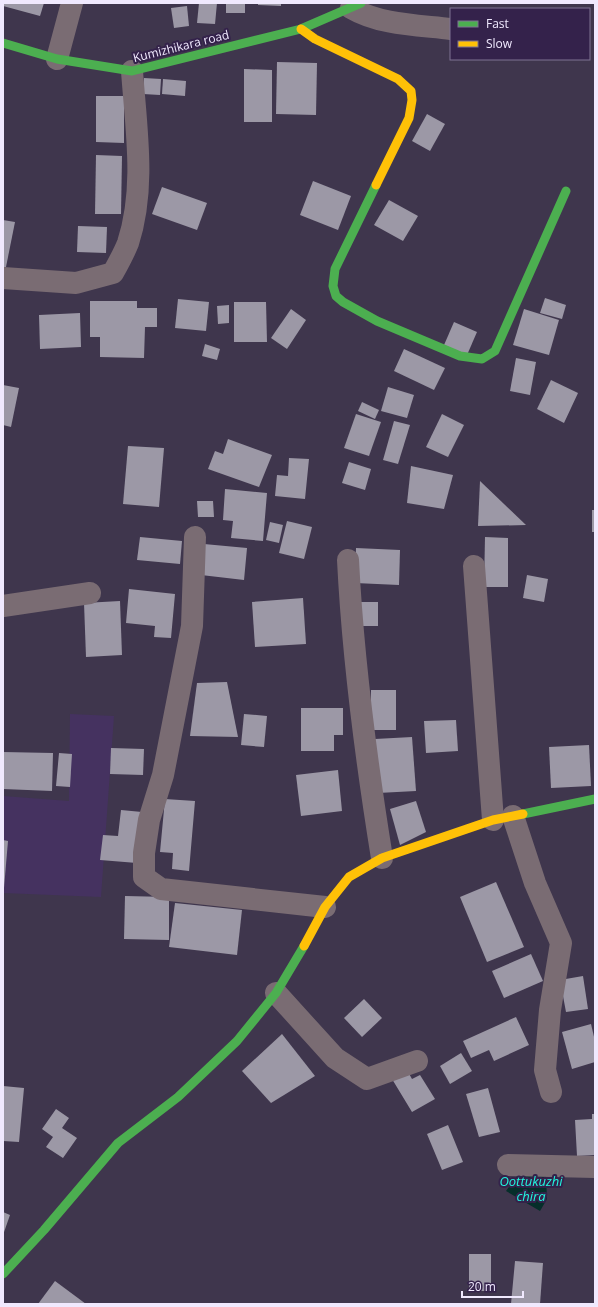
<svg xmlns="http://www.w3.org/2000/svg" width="598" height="1307" font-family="'Open Sans',sans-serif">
<rect width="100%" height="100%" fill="#3f364d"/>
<path fill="#453260" d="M70,714L114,716L101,897L3,893V796L69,801Z"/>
<path fill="#062e2a" d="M520,1172L546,1176L547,1199L540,1211L506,1191Z"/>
<g fill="#9c98a6">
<path d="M3,3H44L40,16L3,6Z"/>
<path d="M199,3H217L215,24L197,23Z"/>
<rect x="226" y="3" width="19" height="10"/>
<path d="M258,3H281V6L258,5Z"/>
<path d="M187,6L189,26L174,28L171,8Z"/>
<path d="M277,62L317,63L316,115L276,114Z"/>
<path d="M244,69L272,70V122H244Z"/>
<path d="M144,78L161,79L160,95L143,94Z"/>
<path d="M163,79L186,81L185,96L162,94Z"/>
<path d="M96,96H124V143L96,142Z"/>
<path d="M427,114L445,124L430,151L412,141Z"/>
<path d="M96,155L122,156L121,214H95Z"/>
<path d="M313,181L351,196L338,230L300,215Z"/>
<path d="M162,187L207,203L197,230L152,214Z"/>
<path d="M389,200L418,216L403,241L374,225Z"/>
<path d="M3,220L15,222L6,267H3Z"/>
<path d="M78,226L107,227L106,253L77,252Z"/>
<path d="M545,298L566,305L562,319L540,313Z"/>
<path d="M178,299L209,302L206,331L175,328Z"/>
<path d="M90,301H137V308H157V327H145L144,358L100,357V337H90Z"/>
<path d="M234,302H266L267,342H234Z"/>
<path d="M229,305V323L218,324L217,306Z"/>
<path d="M291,309L306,320L287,349L271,338Z"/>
<path d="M524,309L559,320L549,355L513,345Z"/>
<path d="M80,313L81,347L40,349L39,315Z"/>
<path d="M454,322L477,332L467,355L444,345Z"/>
<path d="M205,344L220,349L217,360L202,356Z"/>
<path d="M404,349L445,368L434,390L394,371Z"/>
<path d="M516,358L536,362L530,395L510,391Z"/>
<path d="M551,380L578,393L564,423L537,409Z"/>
<path d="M3,385L19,388L11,427L3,425Z"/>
<path d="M388,387L414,395L407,418L381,411Z"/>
<path d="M362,402L379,410L375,419L358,411Z"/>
<path d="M356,414L381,422L369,456L344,448Z"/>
<path d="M442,414L464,425L448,457L426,447Z"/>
<path d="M394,421L410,425L398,464L383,460Z"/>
<path d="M228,439L272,455L259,487L208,469L215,451L223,454Z"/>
<path d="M128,446L164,448L159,507L123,504Z"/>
<path d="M289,458L309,459L305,499L275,496L277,475L288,476Z"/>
<path d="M349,462L371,469L365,490L342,483Z"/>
<path d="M411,466L453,475L444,509L407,503Z"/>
<path d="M480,481L526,525L478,526Z"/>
<path d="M225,489L267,493L263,541L231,538L233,521L223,520Z"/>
<path d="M197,501H213L214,517H198Z"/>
<rect x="592" y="510" width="3" height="22"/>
<path d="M287,521L312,527L304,559L279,553Z"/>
<path d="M270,522L283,525L279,543L266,540Z"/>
<path d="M140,537L182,541L180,564L137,560Z"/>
<path d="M485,537L508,538V587H484Z"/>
<path d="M204,544L247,548L244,580L201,575Z"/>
<path d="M356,548L400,550L399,585L355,583Z"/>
<path d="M527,575L548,579L544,602L523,598Z"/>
<path d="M129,589L175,594L171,638L154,637L155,626L126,623Z"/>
<path d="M303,598L306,644L255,647L252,602Z"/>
<path d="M120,601L122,655L86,657L84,603Z"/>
<rect x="358" y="602" width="20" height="24"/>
<path d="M227,682L238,737L190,736L197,683Z"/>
<rect x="371" y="690" width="25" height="40"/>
<path d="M301,708H343V735H334V751H301Z"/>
<path d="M244,714L267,716L264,747L241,745Z"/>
<path d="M456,720L458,751L426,753L424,721Z"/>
<path d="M412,737L416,791L378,793L375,739Z"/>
<path d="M589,745L591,786L551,788L549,747Z"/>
<path d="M111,748L144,749L143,775L110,774Z"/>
<path d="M3,752L53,753L52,791L3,789Z"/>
<path d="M59,753L72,754L70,787L56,786Z"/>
<path d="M338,770L342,811L301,816L296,775Z"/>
<path d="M165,799L195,801L189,871L172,869L173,853L160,852Z"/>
<path d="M416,801L426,832L400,845L390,809Z"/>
<path d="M121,810L142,812L137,863L100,860L103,835L118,836Z"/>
<path d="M3,840L8,841L4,888H3Z"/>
<path d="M496,882L524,947L487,962L460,897Z"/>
<path d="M125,896L169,897V940L124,939Z"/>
<path d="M175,903L242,910L237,955L169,947Z"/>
<path d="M531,954L543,981L504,998L492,971Z"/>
<path d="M583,976L588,1009L566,1012L560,980Z"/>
<path d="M364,999L382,1018L362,1037L344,1018Z"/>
<path d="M516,1017L529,1045L494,1061L489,1050L471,1058L463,1041Z"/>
<path d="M591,1024L595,1041V1062L572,1069L562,1032Z"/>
<path d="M282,1034L315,1076L271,1103L242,1071Z"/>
<path d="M461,1053L472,1071L450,1084L440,1066Z"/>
<path d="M407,1070L412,1079L420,1075L435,1099L412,1112L392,1079Z"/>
<path d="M3,1086L24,1088L19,1142L3,1141Z"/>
<path d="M488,1088L500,1132L479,1137L466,1094Z"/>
<path d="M56,1109L69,1118L62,1128L77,1138L63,1158L46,1147L53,1137L42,1129Z"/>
<path d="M592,1114H595V1155L577,1156L575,1120L592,1119Z"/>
<path d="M448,1125L463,1162L442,1170L427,1134Z"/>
<path d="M3,1212L10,1215L3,1235Z"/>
<rect x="469" y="1254" width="22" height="37"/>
<path d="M515,1261L543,1263L540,1304H511Z"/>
<path d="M55,1281L86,1304H38Z"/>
</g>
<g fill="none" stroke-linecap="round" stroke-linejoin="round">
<g stroke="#7a6c73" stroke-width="22">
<path d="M351,8C380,25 418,25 451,29"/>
<path d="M57,59L72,3"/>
<path d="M3,278L76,283L113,273C118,264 124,253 128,243C146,188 136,128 132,71"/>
<path d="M195,537L192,626L163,775L149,820L144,853V877L161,889L325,907"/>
<path d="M348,560C353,660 366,759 382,858"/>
<path d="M474,566L493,820"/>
<path d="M3,606L90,593"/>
<path d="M513,816L535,883L561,943L550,1010L545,1070L551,1092"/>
<path d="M276,993L335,1058L367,1079L417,1061"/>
<path d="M508,1165L595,1167"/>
</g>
<g stroke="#4caf50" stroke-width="9">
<path d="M3,43L57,59L132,71L301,29L361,3"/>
<path d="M376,185L335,269L333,286L336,296L343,302L377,321L460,356L482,359L495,351L566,191"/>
<path d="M523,814L595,799"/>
<path d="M3,1274L44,1230L118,1143L178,1097L237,1041L276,993L304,946"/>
</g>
<g stroke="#ffc107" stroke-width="9">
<path d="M301,29L315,39L398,79L411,91L412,100L409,118L376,185"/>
<path d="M304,946L325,907L349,877L382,858L493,820L523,814"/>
</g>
</g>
<g text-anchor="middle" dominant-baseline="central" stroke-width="4" stroke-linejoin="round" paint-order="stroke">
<g font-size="12" fill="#f0e9fe" stroke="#34224b">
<text transform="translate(181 46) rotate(-14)">Kumizhikara road</text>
</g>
<g font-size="13" font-style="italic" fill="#21f8df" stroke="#34224b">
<text x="531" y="1181">Oottukuzhi<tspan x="531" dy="15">chira</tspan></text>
</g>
</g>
<rect width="598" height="1307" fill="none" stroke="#f0e9fe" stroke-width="8"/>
<rect x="450" y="8" width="140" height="52" fill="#34224b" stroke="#7f7293"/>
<rect x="458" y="21" width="20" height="6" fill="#4caf50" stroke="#7f7293"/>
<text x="486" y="28" font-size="12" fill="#f0e9fe">Fast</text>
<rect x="458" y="41" width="20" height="6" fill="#ffc107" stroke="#7f7293"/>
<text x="486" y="48" font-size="12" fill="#f0e9fe">Slow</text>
<path d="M462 1291v6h61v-6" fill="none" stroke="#f0e9fe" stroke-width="2"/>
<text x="468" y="1291" font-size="12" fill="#f0e9fe" stroke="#34224b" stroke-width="3" paint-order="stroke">20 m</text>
</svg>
